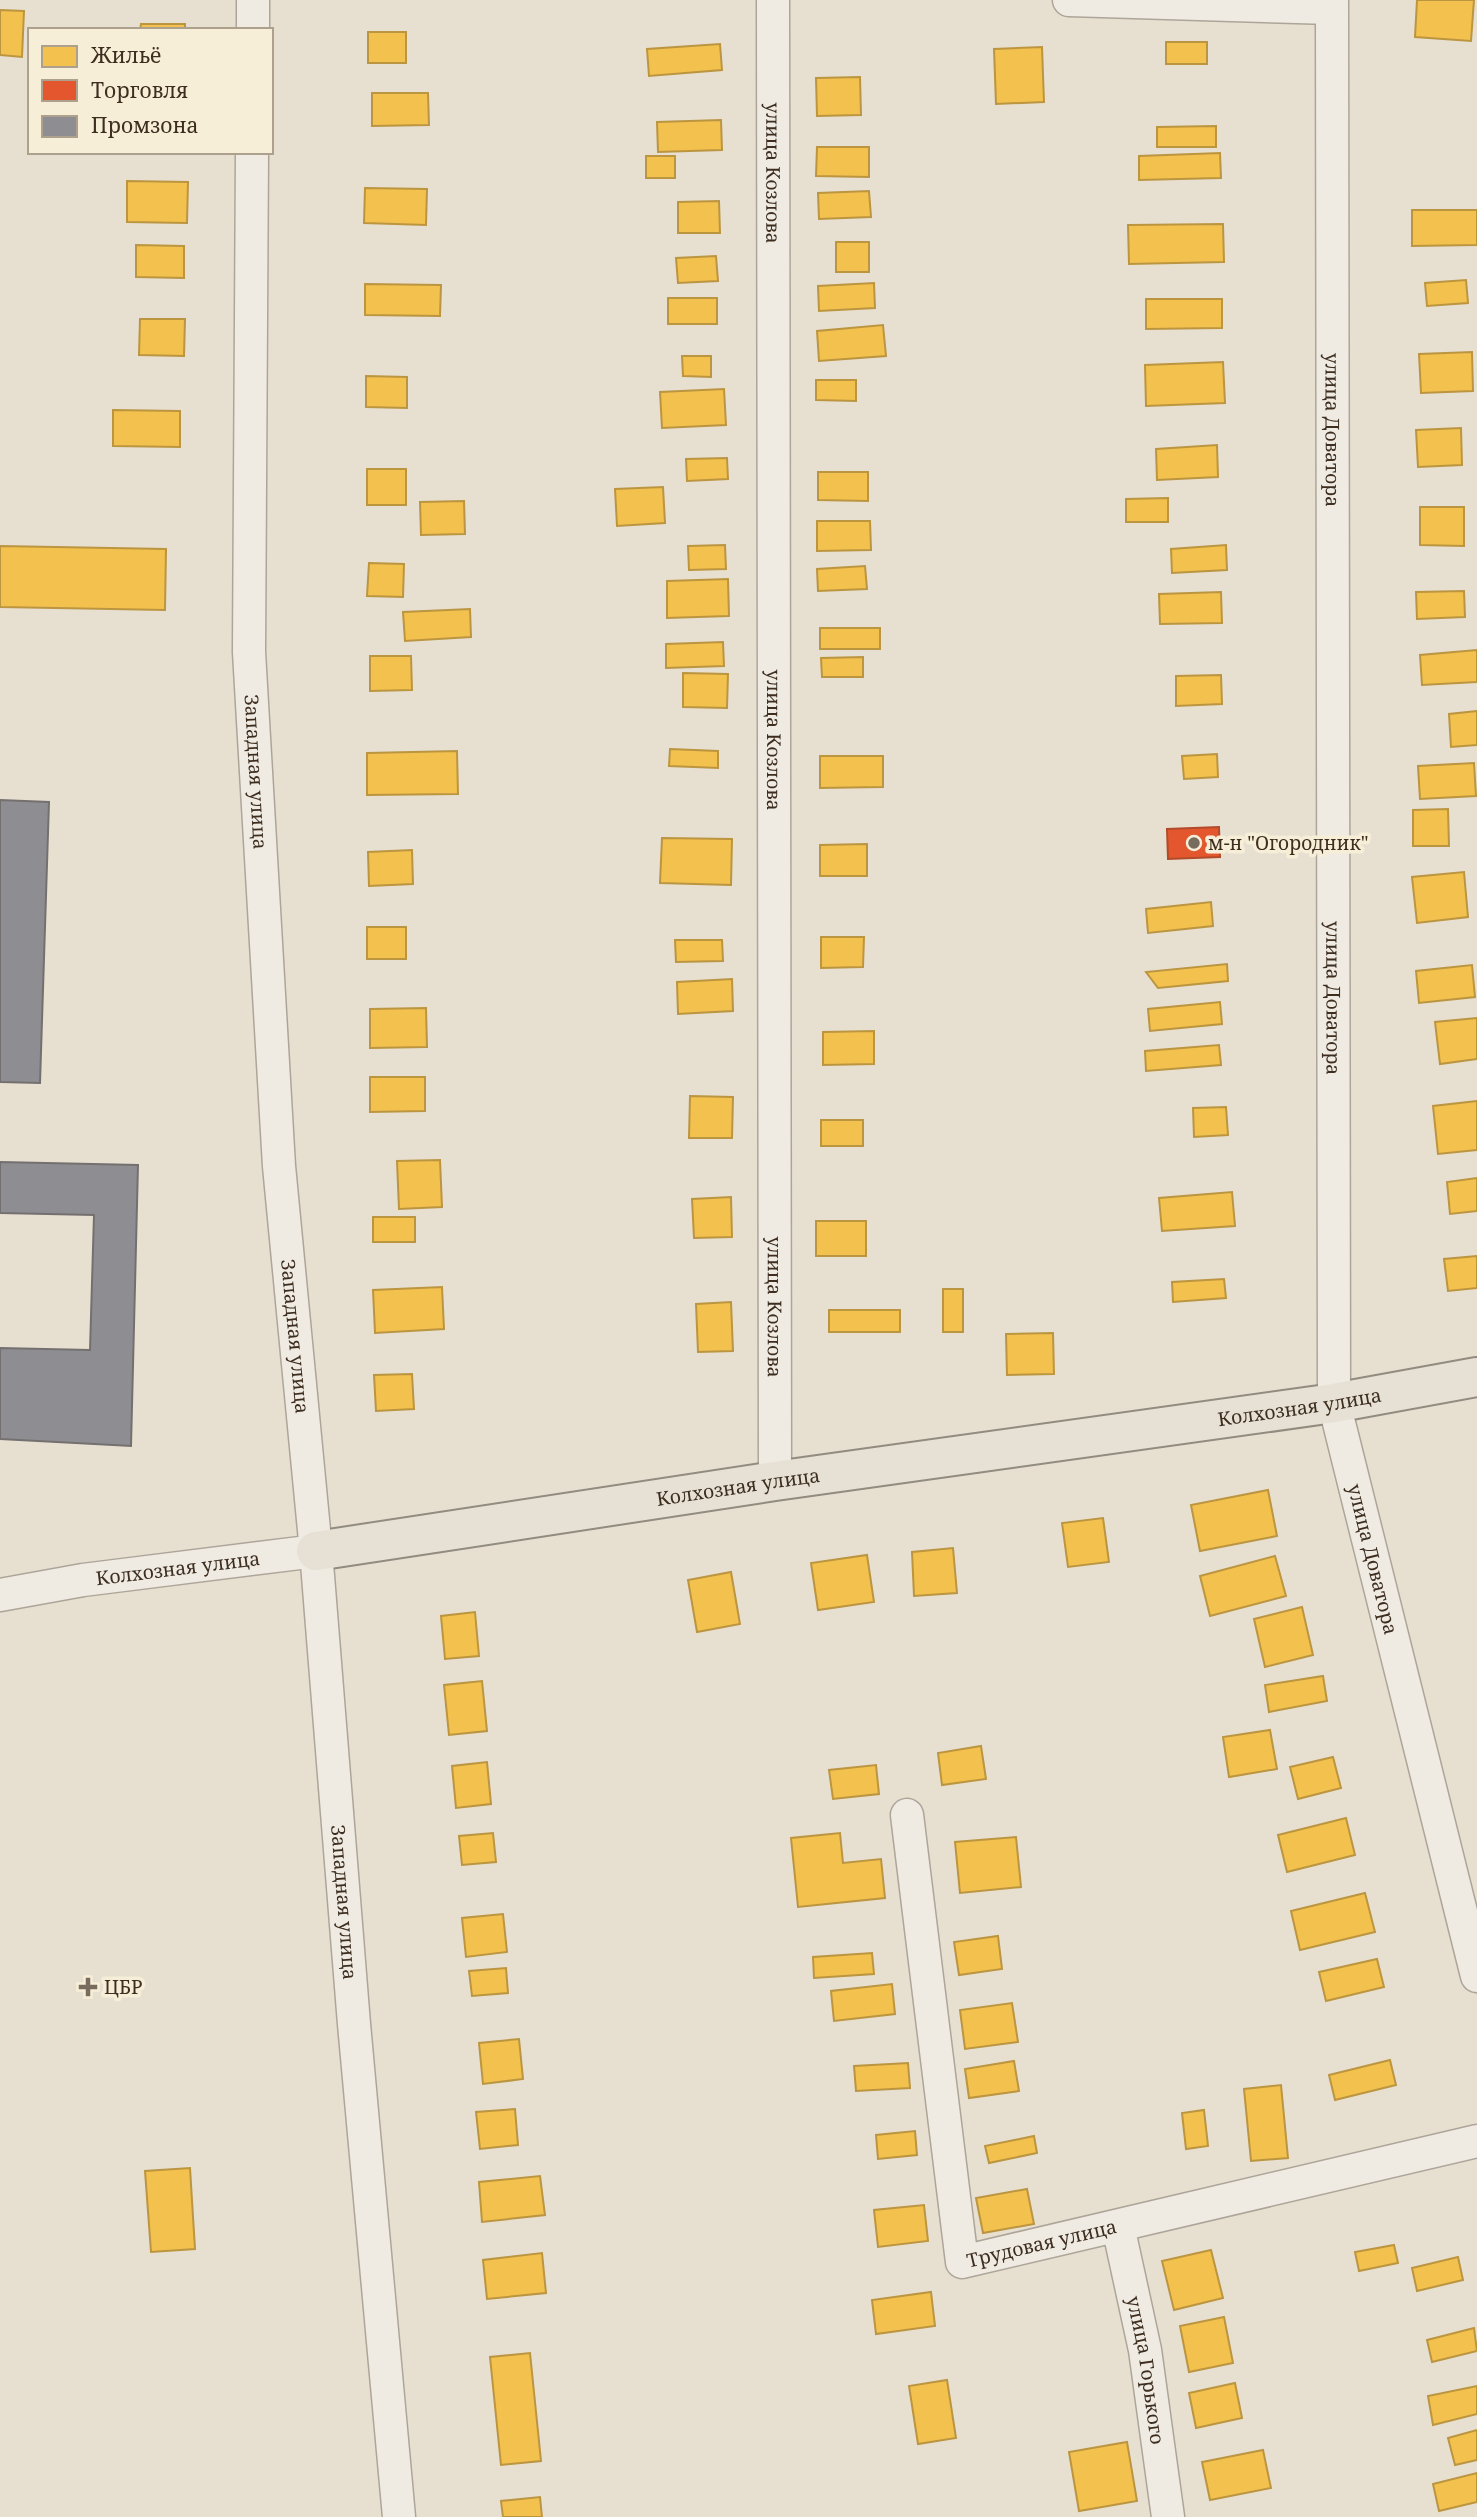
<svg xmlns="http://www.w3.org/2000/svg" width="1477" height="2517" font-family="'Noto Serif',serif">
<rect width="100%" height="100%" fill="#e7e0d1"/>
<g fill="#f2c14e" stroke="#bc9540" stroke-width="2">
<path d="M1417,0H1474L1471,41L1415,37Z"/>
<path d="M0,10L24,11L22,57L0,55Z"/>
<path d="M141,24H185V30H140Z"/>
<rect x="368" y="32" width="38" height="31"/>
<rect x="1166" y="42" width="41" height="22"/>
<path d="M720,44L722,70L649,76L647,49Z"/>
<path d="M1042,47L1044,102L996,104L994,49Z"/>
<path d="M860,77L861,115L817,116L816,78Z"/>
<path d="M372,93H428L429,125L372,126Z"/>
<path d="M721,120L722,150L658,152L657,122Z"/>
<path d="M1216,126V147H1157V127Z"/>
<path d="M817,147H869V177L816,176Z"/>
<path d="M1220,153L1221,178L1139,180V156Z"/>
<rect x="646" y="156" width="29" height="22"/>
<path d="M127,181L188,182L187,223L127,222Z"/>
<path d="M365,188L427,189L426,225L364,223Z"/>
<path d="M869,191L871,217L819,219L818,193Z"/>
<path d="M719,201L720,233H678V202Z"/>
<path d="M1412,210H1477V245L1412,246Z"/>
<path d="M1223,224L1224,262L1129,264L1128,225Z"/>
<rect x="836" y="242" width="33" height="30"/>
<path d="M136,245L184,246V278L136,277Z"/>
<path d="M716,256L718,281L678,283L676,258Z"/>
<path d="M1466,280L1468,303L1427,306L1425,283Z"/>
<path d="M874,283L875,308L819,311L818,286Z"/>
<path d="M365,284L441,285L440,316L365,315Z"/>
<rect x="668" y="298" width="49" height="26"/>
<path d="M1146,299H1222V328L1146,329Z"/>
<path d="M140,319H185L184,356L139,355Z"/>
<path d="M883,325L886,356L819,361L817,331Z"/>
<path d="M1472,352L1473,391L1421,393L1419,354Z"/>
<path d="M682,356H711V377L683,376Z"/>
<path d="M1223,362L1225,403L1146,406L1145,365Z"/>
<path d="M366,376L407,377V408L366,407Z"/>
<path d="M816,380H856V401L816,400Z"/>
<path d="M724,389L726,425L662,428L660,392Z"/>
<path d="M113,410L180,411V447L113,446Z"/>
<path d="M1461,428L1462,465L1418,467L1416,430Z"/>
<path d="M1217,445L1218,477L1157,480L1156,449Z"/>
<path d="M727,458L728,479L687,481L686,459Z"/>
<rect x="367" y="469" width="39" height="36"/>
<path d="M818,472H868V501L818,500Z"/>
<path d="M663,487L665,523L617,526L615,489Z"/>
<path d="M1168,498V522H1126V499Z"/>
<path d="M464,501L465,534L421,535L420,502Z"/>
<path d="M1420,507H1464V546L1420,545Z"/>
<path d="M817,521H870L871,550L817,551Z"/>
<path d="M725,545L726,569L689,570L688,546Z"/>
<path d="M1226,545L1227,570L1172,573L1171,549Z"/>
<path d="M0,546L166,549L165,610L0,607Z"/>
<path d="M369,563L404,564L403,597L367,596Z"/>
<path d="M865,566L867,589L818,591L817,569Z"/>
<path d="M728,579L729,616L667,618V581Z"/>
<path d="M1464,591L1465,617L1417,619L1416,592Z"/>
<path d="M1221,592L1222,623L1160,624L1159,594Z"/>
<path d="M470,609L471,637L405,641L403,612Z"/>
<rect x="820" y="628" width="60" height="21"/>
<path d="M723,642L724,666L666,668V644Z"/>
<path d="M1477,650V682L1422,685L1420,655Z"/>
<path d="M370,656H411L412,690L370,691Z"/>
<path d="M863,657V677H822L821,658Z"/>
<path d="M683,673L728,674L727,708L683,707Z"/>
<path d="M1221,675L1222,704L1176,706V676Z"/>
<path d="M1477,711V745L1451,747L1449,714Z"/>
<path d="M670,749L718,751V768L669,766Z"/>
<path d="M457,751L458,794L367,795V753Z"/>
<path d="M1217,754L1218,777L1184,779L1182,756Z"/>
<path d="M820,756H883V787L820,788Z"/>
<path d="M1474,763L1476,796L1420,799L1418,766Z"/>
<path d="M1448,809L1449,846H1413V810Z"/>
<path d="M662,838L732,839L731,885L660,883Z"/>
<path d="M867,844V876H820V845Z"/>
<path d="M412,850L413,884L369,886L368,852Z"/>
<path d="M1464,872L1468,917L1417,923L1412,877Z"/>
<path d="M1211,902L1213,926L1148,933L1146,909Z"/>
<rect x="367" y="927" width="39" height="32"/>
<path d="M821,937H864L863,967L821,968Z"/>
<path d="M675,940H722L723,961L676,962Z"/>
<path d="M1227,964L1228,981L1158,988L1146,972Z"/>
<path d="M1472,965L1475,997L1419,1003L1416,971Z"/>
<path d="M732,979L733,1011L678,1014L677,982Z"/>
<path d="M1220,1002L1222,1024L1150,1031L1148,1009Z"/>
<path d="M426,1008L427,1047L370,1048V1009Z"/>
<path d="M1477,1018V1059L1440,1064L1435,1022Z"/>
<path d="M874,1031V1064L823,1065V1032Z"/>
<path d="M1219,1045L1221,1065L1146,1071L1145,1051Z"/>
<path d="M370,1077H425V1111L370,1112Z"/>
<path d="M690,1096L733,1097L732,1138H689Z"/>
<path d="M1477,1101V1150L1438,1154L1433,1106Z"/>
<path d="M1226,1107L1228,1135L1194,1137L1193,1108Z"/>
<rect x="821" y="1120" width="42" height="26"/>
<path d="M440,1160L442,1207L399,1209L397,1161Z"/>
<path d="M1477,1178V1211L1450,1214L1447,1182Z"/>
<path d="M1232,1192L1235,1226L1162,1231L1159,1198Z"/>
<path d="M731,1197L732,1237L694,1238L692,1199Z"/>
<rect x="373" y="1217" width="42" height="25"/>
<rect x="816" y="1221" width="50" height="35"/>
<path d="M1477,1256V1288L1448,1291L1444,1259Z"/>
<path d="M1224,1279L1226,1298L1173,1302L1172,1282Z"/>
<path d="M442,1287L444,1329L375,1333L373,1290Z"/>
<rect x="943" y="1289" width="20" height="43"/>
<path d="M731,1302L733,1351L698,1352L696,1304Z"/>
<rect x="829" y="1310" width="71" height="22"/>
<path d="M1053,1333L1054,1374L1007,1375L1006,1334Z"/>
<path d="M412,1374L414,1409L376,1411L374,1375Z"/>
<path d="M1268,1490L1277,1536L1200,1551L1191,1505Z"/>
<path d="M1103,1518L1109,1562L1068,1567L1062,1523Z"/>
<path d="M953,1548L957,1593L914,1596L912,1552Z"/>
<path d="M867,1555L874,1602L818,1610L811,1563Z"/>
<path d="M1275,1556L1286,1596L1210,1616L1200,1576Z"/>
<path d="M731,1572L740,1624L697,1632L688,1580Z"/>
<path d="M1302,1607L1313,1655L1265,1667L1254,1619Z"/>
<path d="M475,1612L479,1656L445,1659L441,1616Z"/>
<path d="M1323,1676L1327,1701L1269,1712L1265,1685Z"/>
<path d="M482,1681L487,1731L449,1735L444,1685Z"/>
<path d="M1270,1730L1277,1769L1229,1777L1223,1737Z"/>
<path d="M981,1746L986,1779L942,1785L938,1753Z"/>
<path d="M1333,1757L1341,1788L1298,1799L1290,1767Z"/>
<path d="M487,1762L491,1804L456,1808L452,1766Z"/>
<path d="M876,1765L879,1794L833,1799L829,1770Z"/>
<path d="M1346,1818L1355,1855L1287,1872L1278,1835Z"/>
<path d="M493,1833L496,1862L462,1865L459,1836Z"/>
<path d="M840,1833L843,1863L881,1859L885,1898L798,1907L791,1838Z"/>
<path d="M1016,1837L1021,1887L960,1893L955,1842Z"/>
<path d="M1365,1893L1375,1932L1300,1950L1291,1911Z"/>
<path d="M503,1914L507,1952L466,1957L462,1918Z"/>
<path d="M998,1936L1002,1969L959,1975L954,1942Z"/>
<path d="M872,1953L874,1974L814,1978L813,1957Z"/>
<path d="M1377,1959L1384,1987L1326,2001L1319,1972Z"/>
<path d="M506,1968L508,1993L472,1996L469,1971Z"/>
<path d="M892,1984L895,2014L834,2021L831,1991Z"/>
<path d="M1012,2003L1018,2042L965,2049L960,2010Z"/>
<path d="M519,2039L523,2079L483,2084L479,2043Z"/>
<path d="M1390,2060L1396,2085L1335,2100L1329,2075Z"/>
<path d="M1014,2061L1019,2091L969,2098L965,2069Z"/>
<path d="M908,2063L910,2088L856,2091L854,2066Z"/>
<path d="M1281,2085L1288,2158L1251,2161L1244,2089Z"/>
<path d="M515,2109L518,2145L480,2149L476,2112Z"/>
<path d="M1204,2110L1208,2146L1186,2149L1182,2113Z"/>
<path d="M915,2131L917,2155L878,2159L876,2135Z"/>
<path d="M1034,2136L1037,2153L989,2163L985,2146Z"/>
<path d="M190,2168L195,2249L151,2252L145,2171Z"/>
<path d="M540,2176L545,2215L482,2222L479,2182Z"/>
<path d="M1027,2189L1034,2224L983,2233L976,2198Z"/>
<path d="M924,2205L928,2241L878,2247L874,2210Z"/>
<path d="M1394,2245L1398,2263L1359,2271L1355,2252Z"/>
<path d="M1211,2250L1223,2298L1174,2310L1162,2261Z"/>
<path d="M542,2253L546,2293L487,2299L483,2260Z"/>
<path d="M1458,2257L1463,2280L1417,2291L1412,2268Z"/>
<path d="M931,2292L935,2326L876,2334L872,2300Z"/>
<path d="M1224,2317L1233,2363L1189,2372L1180,2326Z"/>
<path d="M1474,2328L1477,2351L1432,2362L1427,2340Z"/>
<path d="M530,2353L541,2461L501,2465L490,2357Z"/>
<path d="M947,2380L956,2438L918,2444L909,2386Z"/>
<path d="M1235,2383L1242,2418L1196,2428L1189,2393Z"/>
<path d="M1477,2386V2414L1433,2425L1428,2396Z"/>
<path d="M1477,2430V2460L1455,2465L1448,2438Z"/>
<path d="M1127,2442L1137,2501L1079,2511L1069,2452Z"/>
<path d="M1263,2450L1271,2488L1210,2500L1202,2462Z"/>
<path d="M1477,2473V2502L1439,2511L1433,2484Z"/>
<path d="M540,2497L542,2517H503L501,2501Z"/>
</g>
<path fill="#e4572e" stroke="#b24b2a" stroke-width="2" d="M1219,827L1220,857L1168,859L1167,829Z"/>
<g fill="#8d8d92" stroke="#757070" stroke-width="2">
<path d="M0,800L49,802L40,1083L0,1082Z"/>
<path d="M0,1162L138,1165L131,1446L0,1439V1348L90,1350L94,1215L0,1213Z"/>
</g>
<g fill="none" stroke-linecap="round" stroke-linejoin="round">
<g stroke="#ada599" stroke-width="35">
<g id="minor">
<path id="s1" d="M773,0L775,1481"/>
<path d="M1069,0L1331,8"/>
<path id="s2" d="M1332,0L1334,1403L1477,1976"/>
<path d="M253,30V0"/>
<path id="s3" d="M252,152L249,652L279,1166L316,1551L354,2024L399,2517"/>
<path id="s4" d="M0,1595L83,1580L316,1551"/>
<path id="s5" d="M907,1815L962,2262L1477,2141"/>
<path id="s6" d="M1118,2226L1145,2350L1168,2517"/>
</g>
</g>
<g stroke="#928b80" stroke-width="42">
<g id="major">
<path id="s7" d="M316,1551L775,1481L1334,1403L1477,1377"/>
</g>
</g>
<use href="#minor" stroke="#efebe3" stroke-width="32"/>
<use href="#major" stroke="#e6e1d4" stroke-width="38"/>
</g>
<g fill="#786c5e" stroke="#f7eed8" stroke-width="2.5">
<circle cx="1194" cy="843" r="7"/>
<path d="M84.5 1976.5h7v7h7v7h-7v7h-7v-7h-7v-7h7z"/>
</g>
<g text-anchor="middle" dominant-baseline="central" stroke-width="7" stroke-linejoin="round" paint-order="stroke">
<g font-size="19" fill="#3d2e20" stroke="#f7eed8">
<text stroke="none"><textPath href="#s1" startOffset="173">улица Козлова</textPath></text>
<text stroke="none"><textPath href="#s2" startOffset="430">улица Доватора</textPath></text>
<text stroke="none"><textPath href="#s1" startOffset="740">улица Козлова</textPath></text>
<text stroke="none"><textPath href="#s3" startOffset="620">Западная улица</textPath></text>
<text stroke="none"><textPath href="#s2" startOffset="998">улица Доватора</textPath></text>
<text stroke="none"><textPath href="#s1" startOffset="1307">улица Козлова</textPath></text>
<text stroke="none"><textPath href="#s3" startOffset="1186">Западная улица</textPath></text>
<text stroke="none"><textPath href="#s7" startOffset="994">Колхозная улица</textPath></text>
<text stroke="none"><textPath href="#s7" startOffset="427">Колхозная улица</textPath></text>
<text stroke="none"><textPath href="#s2" startOffset="1564">улица Доватора</textPath></text>
<text stroke="none"><textPath href="#s4" startOffset="180">Колхозная улица</textPath></text>
<text stroke="none"><textPath href="#s3" startOffset="1754">Западная улица</textPath></text>
<text stroke="none"><textPath href="#s5" startOffset="532">Трудовая улица</textPath></text>
<text stroke="none"><textPath href="#s6" startOffset="147">улица Горького</textPath></text>
</g>
<g font-size="19" fill="#3d2e20" stroke="#f7eed8" text-anchor="start">
<text x="1208" y="843">м-н "Огородник"</text>
<text x="104" y="1987">ЦБР</text>
</g>
</g>
<rect x="28" y="28" width="245" height="126" fill="#f7eed8" stroke="#ada18e" stroke-width="2"/>
<rect x="42" y="46" width="35" height="21" fill="#f2c14e" stroke="#ada18e" stroke-width="2"/>
<text x="91" y="63" font-size="21" fill="#3d2e20">Жильё</text>
<rect x="42" y="80" width="35" height="21" fill="#e4572e" stroke="#ada18e" stroke-width="2"/>
<text x="91" y="98" font-size="21" fill="#3d2e20">Торговля</text>
<rect x="42" y="116" width="35" height="21" fill="#8d8d92" stroke="#ada18e" stroke-width="2"/>
<text x="91" y="133" font-size="21" fill="#3d2e20">Промзона</text>
</svg>
